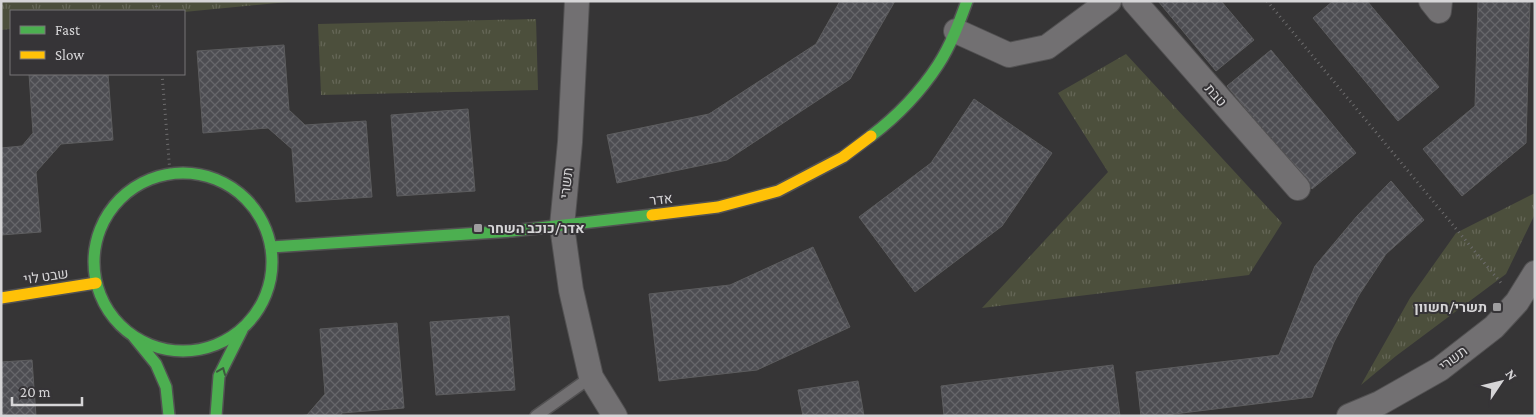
<svg xmlns="http://www.w3.org/2000/svg" width="1536" height="417" font-family="'Crimson Pro',Heebo,serif">
<defs>
<pattern id="park-tufts" width="24" height="20" patternUnits="userSpaceOnUse" patternTransform="scale(1.25)"><rect width="24" height="20" fill="#4c4f3c"/><path d="M3 7l-1-3M5 7V3M7 7l1-3M15 17l-1-3M17 17v-4M19 17l1-3" fill="none" stroke="#656757"/></pattern>
<pattern id="building-cross-hatch" width="8" height="8" patternUnits="userSpaceOnUse" patternTransform="scale(1.25)"><rect width="8" height="8" fill="#4d4d52"/><path d="M0 0l8 8M0 8l8-8" fill="none" stroke="#66666a"/></pattern>
</defs>
<rect width="100%" height="100%" fill="#363536"/>
<g fill="url(#park-tufts)">
<path d="M1,1H298L184,12L11,11V29L1,30Z"/>
<path d="M536,19L538,90L321,95L318,24Z"/>
<path d="M1126,54L1282,223L1249,275L982,308L1108,172L1058,93Z"/>
<path d="M1535,193V214L1506,274L1396,356L1361,385L1410,298L1456,233Z"/>
</g>
<g fill="url(#building-cross-hatch)" stroke="#5d5d5f">
<path d="M840,1H895L850,79L727,160L617,183L607,135L709,114L816,44Z"/>
<path d="M1158,1H1221L1254,40L1216,71Z"/>
<path d="M1333,1H1367L1439,87L1398,121L1313,18Z"/>
<path d="M1478,1H1530L1526,143L1462,196L1423,149L1475,106Z"/>
<path d="M284,45L289,110L305,125L366,121L372,197L296,202L292,149L268,128L203,133L197,51Z"/>
<path d="M1271,50L1356,153L1312,189L1227,86Z"/>
<path d="M29,74H108L113,140L61,144L36,172L41,232L1,235V148L22,146L33,133Z"/>
<path d="M974,99L1052,153L1002,226L915,292L859,217L931,163Z"/>
<path d="M468,109L475,191L397,196L391,115Z"/>
<path d="M1391,181L1424,220L1386,254L1359,295L1334,342L1312,397L1158,416H1141L1136,372L1279,355L1315,266L1357,216Z"/>
<path d="M813,247L850,327L757,370L659,381L649,294L730,285Z"/>
<path d="M509,316L515,390L436,395L430,322Z"/>
<path d="M397,323L404,408L342,413L340,416H298L307,415L325,394L320,329Z"/>
<path d="M32,360L36,416H1V362Z"/>
<path d="M1113,365L1120,416H944L941,386Z"/>
<path d="M858,381L864,416H803L798,390Z"/>
</g>
<g fill="none" stroke-linecap="round" stroke-linejoin="round">
<g stroke="#525152" stroke-width="14">
<path id="lane" d="M536,416L591,377"/>
</g>
<g stroke="#525152" stroke-width="26">
<g id="street">
<path d="M577,1L570,142L562,226L571,290L591,377L615,416"/>
<path d="M1134,1L1298,188"/>
<path d="M1431,1L1439,11L1440,1"/>
<path d="M956,31L1009,55L1047,47L1109,1"/>
<path d="M1349,416L1380,403L1440,369L1494,327L1517,302L1535,273"/>
</g>
</g>
<g stroke="#525152" stroke-width="14">
<g id="fast">
<path d="M871,136C896,117 921,91 938,65C951,45 959,23 967,1"/>
<circle cx="183" cy="262" r="89"/>
<path d="M271,247L512,231L652,215"/>
<path d="M134,337L156,364L166,387L169,416"/>
<path d="M216,416L219,376L242,330"/>
</g>
</g>
<g stroke="#525152" stroke-width="14">
<g id="slow">
<path d="M652,215L718,207L778,191L843,157L871,136"/>
<path d="M1,298L96,283"/>
</g>
</g>
<g stroke="#6d6c6d" stroke-width="3" stroke-dasharray="1 4" stroke-linecap="butt">
<path d="M156,1L157,11"/>
<path d="M1267,1L1501,283"/>
<path d="M162,74L170,173"/>
</g>
<use href="#lane" stroke="#727072" stroke-width="11"/>
<use href="#street" stroke="#727072" stroke-width="24"/>
<use href="#fast" stroke="#4caf50" stroke-width="11"/>
<use href="#slow" stroke="#ffc107" stroke-width="11"/>
</g>
<defs><path id="oneway-chevron" d="M-2-3.5L2.5 0L-2 3.5" fill="none" stroke-width="1.6" stroke-linecap="round" stroke-linejoin="round" transform="scale(1.25)"/></defs>
<use stroke="#3d593e" href="#oneway-chevron" transform="translate(222 371) rotate(-68)"/>
<g fill="#9e9d9f" stroke="#363437" stroke-width="2">
<rect x="473" y="223" width="10" height="10" rx="2.5"/>
<rect x="1492" y="302" width="10" height="10" rx="2.5"/>
</g>
<g text-anchor="middle" dominant-baseline="central" stroke-width="4" stroke-linejoin="round" paint-order="stroke">
<g font-size="14" fill="#d6d5d7" stroke="#363437">
<text transform="translate(1216 95) rotate(49)">טבת</text>
<text transform="translate(566 183) rotate(-84)">תשרי</text>
<text transform="translate(661 199) rotate(-7)">אדר</text>
<text transform="translate(46 276) rotate(-8)">שבט לוי</text>
<text transform="translate(1453 358) rotate(-37)">תשרי</text>
</g>
<g font-size="14" font-weight="bold" fill="#d6d5d7" stroke="#363437" text-anchor="start">
<text x="488" y="228">אדר/כוכב השחר</text>
<text x="1487" y="307" text-anchor="end">תשרי/חשוון</text>
</g>
</g>
<rect width="1536" height="417" fill="none" stroke="#d6d5d7" stroke-width="5"/>
<rect x="10" y="10" width="175" height="65" fill="#363437" stroke="#767477"/>
<rect x="20" y="26" width="25" height="8" fill="#4caf50" stroke="#767477"/>
<text x="55" y="35" font-size="15" fill="#d6d5d7">Fast</text>
<rect x="20" y="51" width="25" height="8" fill="#ffc107" stroke="#767477"/>
<text x="55" y="60" font-size="15" fill="#d6d5d7">Slow</text>
<g transform="translate(1501 382) rotate(55)" stroke="#363437" stroke-width="4" paint-order="stroke">
<path d="M0-4L9 19L0 12L-9 19Z" fill="#d6d5d7"/>
<text y="-8" font-size="14" font-weight="bold" text-anchor="middle" fill="#d6d5d7">N</text>
</g>
<path d="M12 397v8h70v-8" fill="none" stroke="#d6d5d7" stroke-width="2.5"/>
<text x="20" y="397" font-size="15" fill="#d6d5d7" stroke="#363437" stroke-width="4" paint-order="stroke">20 m</text>
</svg>
